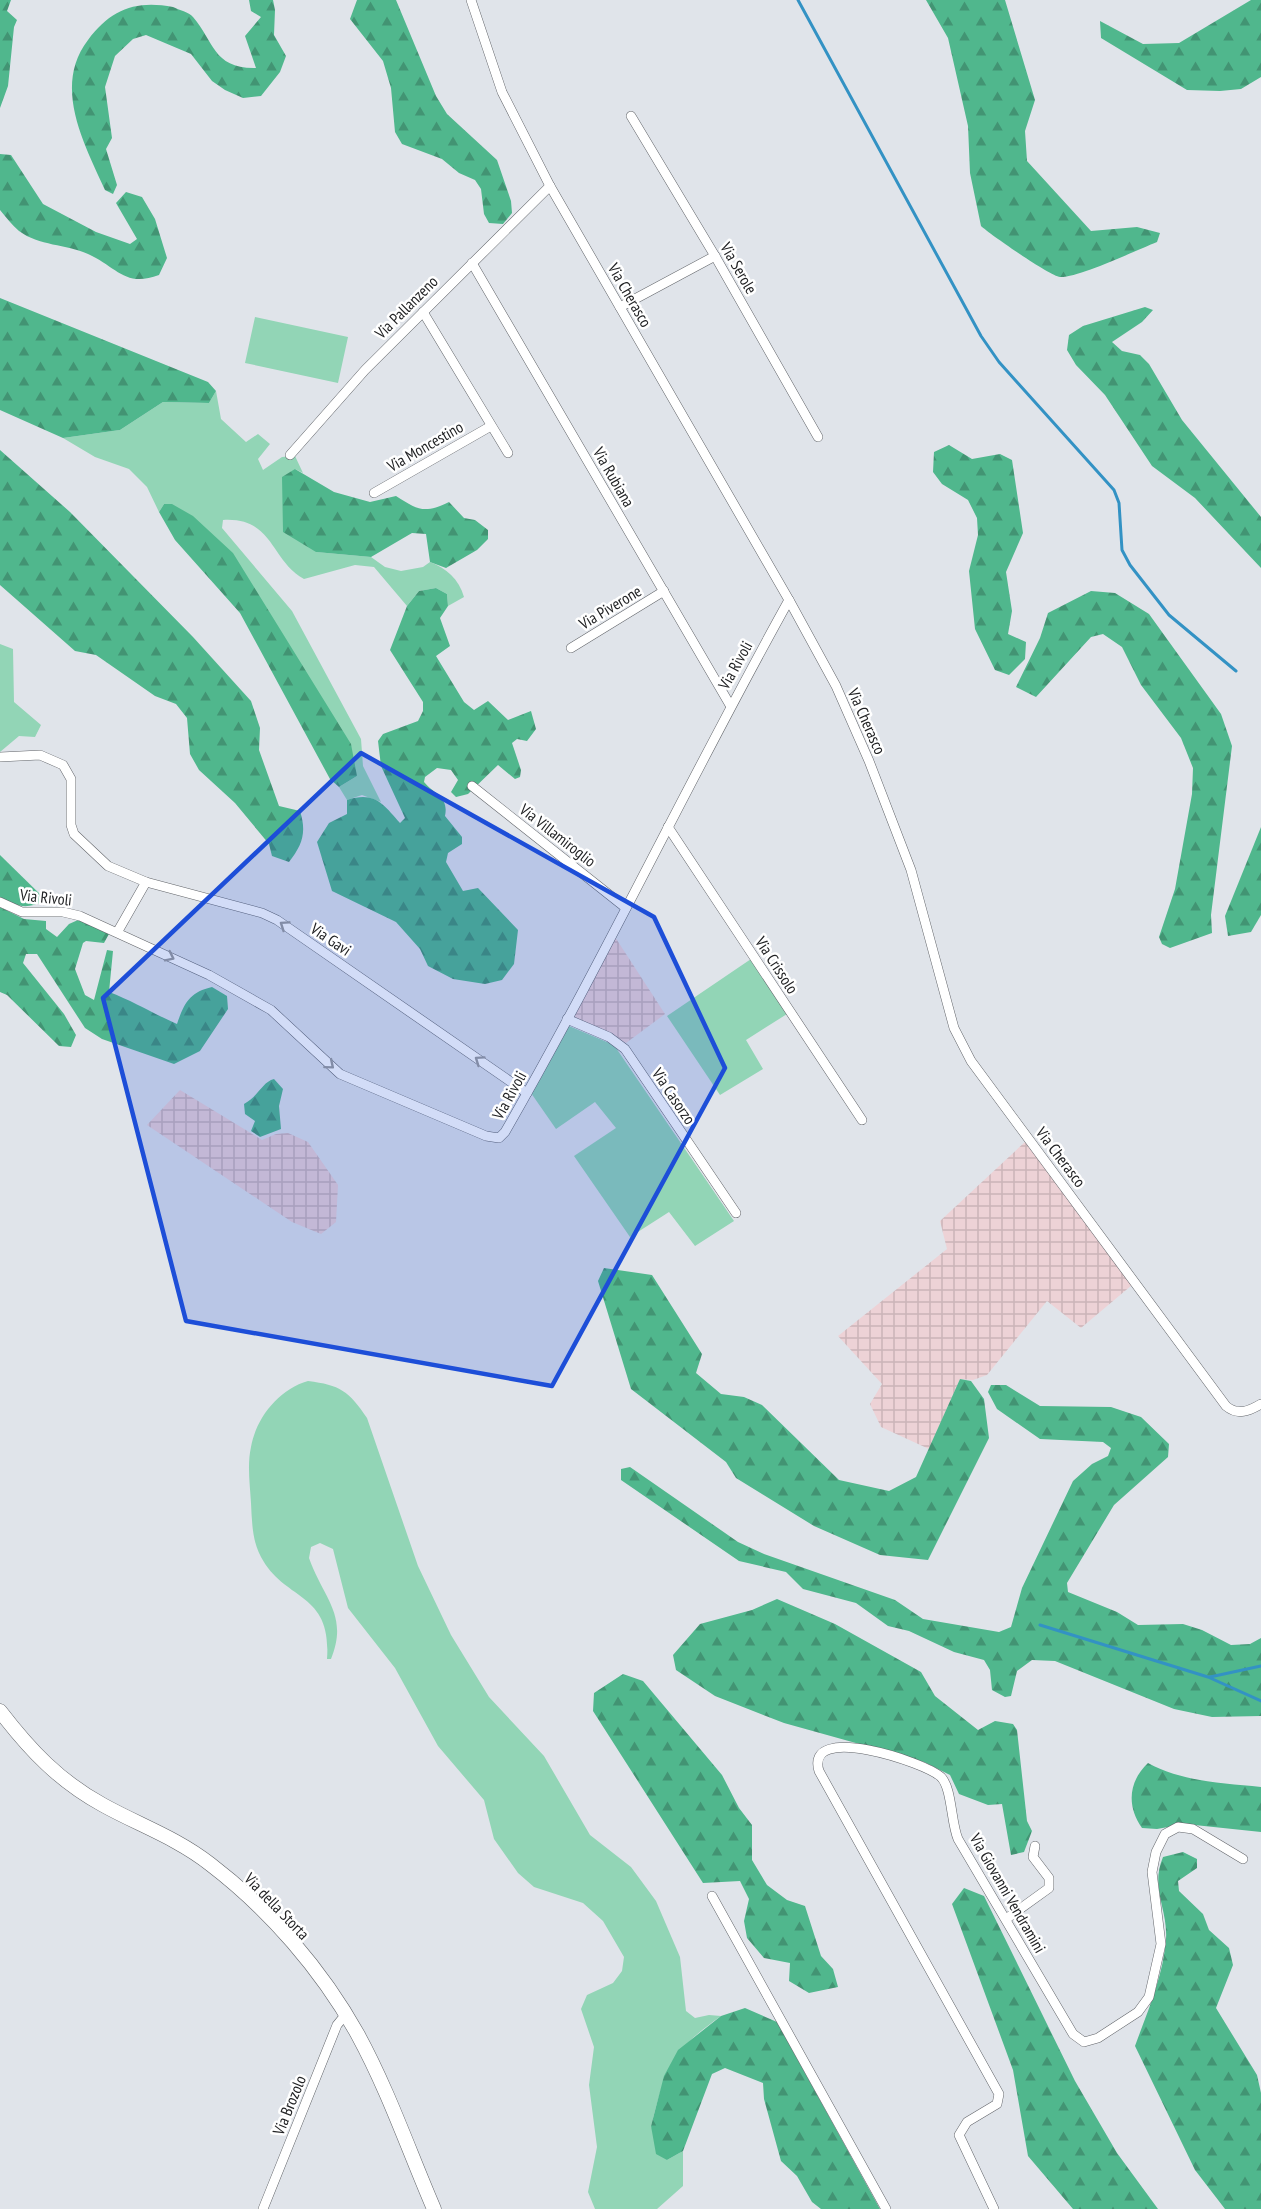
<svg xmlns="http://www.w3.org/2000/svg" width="1261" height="2209" font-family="'PT Sans Narrow',sans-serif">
<defs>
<pattern id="industrial-grid" width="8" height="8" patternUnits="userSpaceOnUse" patternTransform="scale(1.5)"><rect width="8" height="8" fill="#edd2d6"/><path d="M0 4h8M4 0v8" fill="none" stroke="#cbb4b8"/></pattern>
<pattern id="forest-firs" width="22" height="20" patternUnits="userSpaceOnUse" patternTransform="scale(1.5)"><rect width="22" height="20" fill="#50b78d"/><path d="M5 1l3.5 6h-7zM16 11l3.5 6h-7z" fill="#429473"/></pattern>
</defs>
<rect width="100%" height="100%" fill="#e0e4ea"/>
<g fill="url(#industrial-grid)">
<path d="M615,937L665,1014L626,1043L573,1018Z"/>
<path d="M180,1090L262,1140L276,1134L288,1133L308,1142L338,1185L336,1222L321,1234L292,1222L147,1125Z"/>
<path d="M1026,1141L1132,1285L1081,1328L1047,1301L987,1375L973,1380L960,1379L929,1449L881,1427L870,1404L882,1384L838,1336L947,1249L940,1221Z"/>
</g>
<g fill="#92d5b6">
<path d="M255,317L348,337L338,383L245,363Z"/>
<path d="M216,391L221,419L246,442L258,434L270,444L258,459L263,470L282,457L295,456L303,473L295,469L316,552L371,557L385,567L401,571L423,567L430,562C446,568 459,579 464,597L448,606L447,594L436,588L419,591L407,606L374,567L355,565L304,579C270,560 274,517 223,520L222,528L292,611L361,739L363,766L381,802L362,795L347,800L339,787L357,776L164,504L159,512L147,487L129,469L95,457L63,438L120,430L163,402L209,403Z"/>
<path d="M0,644L13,649L14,702L41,725L35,737L19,736L0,752Z"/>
<path d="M751,959L787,1014L746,1040L763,1069L720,1095L667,1016Z"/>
<path d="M569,1026L614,1045L734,1221L695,1246L669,1212L630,1237L574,1156L616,1128L595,1102L556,1129L531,1093Z"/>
<path d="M308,1381C340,1385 349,1391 367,1418L418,1566L451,1635L489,1697L544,1756L590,1835L631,1867L656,1901L680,1957L686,2011L695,2018L709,2015L721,2016C669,2053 667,2066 651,2126L667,2160L683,2151V2186L657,2209H595L588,2192L597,2147L589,2085L594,2047L581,2009L587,1995L613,1983L622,1971L624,1957L603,1921L583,1903L534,1887L518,1873L494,1839L484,1800L438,1746L395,1668L348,1608L333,1549L320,1543L311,1547L309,1558C323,1598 349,1615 331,1659H327C332,1591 285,1602 261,1557C252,1540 252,1522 251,1503C250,1485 247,1465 251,1447C256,1418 279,1389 308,1381Z"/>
</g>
<g fill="url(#forest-firs)">
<path d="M0,0H11L7,11L17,20L14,27L8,86L0,108Z"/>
<path d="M249,0H273L275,10L274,35L286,56L280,72L261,96L243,98L225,90L212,81L191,54L146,35L133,39L115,56L105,87L112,138L106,149L117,185L113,194L105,190C85,145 52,87 88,40C111,9 136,0 173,7C179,10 189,12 193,17C214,41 213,69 256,68L245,36L261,17L251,11Z"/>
<path d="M357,0H396L436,96L447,114L497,160L511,201L512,213L503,224L489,223L484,214L481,189L475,180L459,173L442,159L402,144L395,132L391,88L383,61L350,19Z"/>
<path d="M926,0H1005L1035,100L1025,131L1027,161L1091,231L1137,227L1160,233L1157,242C1137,250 1078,278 1060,277C1050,276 991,235 981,226L970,173L968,126L948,38Z"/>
<path d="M1251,0H1261V77L1241,89L1220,91L1187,90L1101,38L1100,21L1143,44L1179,43Z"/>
<path d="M0,154L11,155L43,204L96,232L130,244L137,239L116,203L126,192L142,197L155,219L167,258L159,275C125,288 117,267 88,254C66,244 39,246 19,231C12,225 6,217 0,210Z"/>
<path d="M0,298L208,382L216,391L209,403L163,402L120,430L63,438L0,410Z"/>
<path d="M1145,307L1153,310L1142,322L1112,342L1122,351L1140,355L1149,364L1182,420L1261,517V568L1195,498L1152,466L1105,395L1076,365L1067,350L1069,335L1083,326Z"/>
<path d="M949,445L972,459L1000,454L1012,460L1023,533L1006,572L1012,611L1008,634L1026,642L1025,659L1009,675L995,670L975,629L969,571L978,535L977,518L968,500L942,484L933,472L934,452Z"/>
<path d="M0,450L70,512L193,637L251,701L260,728L259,750L279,806L300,811C307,833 302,845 289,862L272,856L269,844L235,803L199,770L190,754L187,718L176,704L155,696L96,655L75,651L0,585Z"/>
<path d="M295,469L334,492L370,502L396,496C418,510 424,514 449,502L464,518L475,520L488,530V539L477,550L446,568L430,562L426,534L412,533L371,557L316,552L283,532L282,477Z"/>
<path d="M164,504H172L193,516L233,553L351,744L357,776L339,787L330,779L240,613L175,540L159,512Z"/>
<path d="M436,588L447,594L448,606L440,618L450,646L436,656L464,702L474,710L488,701L508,720L531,711L536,729L527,741L517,739L512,743L521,770L520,777L515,779L498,765L468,794L456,797L451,792L458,780L451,770L437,768L425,777L424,782C435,795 449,797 445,816L462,837V844L448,853L446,862L463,891L478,888L518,930L514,964L502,980L485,984L453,979L428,966L420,949L396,922L332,891L317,842L329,823L347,814V800C375,791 383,804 400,823L405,818L381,766L378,741L383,734L418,721L423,711V702L390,650L407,606L419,591Z"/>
<path d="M1091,591L1115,593L1149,614L1221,714L1232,746L1211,915L1212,933L1170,948L1162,944L1159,937L1175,889L1192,794L1193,768L1181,738L1141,685L1122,647L1103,634L1091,637L1036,697L1016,687L1040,638L1048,613Z"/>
<path d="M1261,827V915L1251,932L1228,936L1225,916Z"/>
<path d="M0,855L46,900C26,910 18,907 0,897Z"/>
<path d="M0,907L24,919L46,921V929L57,937L69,924L78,920L110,932L104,943L86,941L83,943L75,969L85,995L94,1000L107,950L113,951L109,992C133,1001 154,1014 177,1024C184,1003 190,992 212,987L227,996L228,1009L200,1051L174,1064L102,1039L85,1028L37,954H26L23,963L64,1014L76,1035L71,1047L59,1046L7,995L0,992Z"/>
<path d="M274,1079L283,1089L279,1106L281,1129L260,1137L251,1131L255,1121L245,1114L244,1104C258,1097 262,1082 274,1079Z"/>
<path d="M604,1268L652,1275L702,1354L696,1373L721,1394L744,1397L762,1405L839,1480L889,1491L916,1477L960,1379L971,1381L984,1399L989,1438L928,1560L880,1555L814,1526L736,1478L726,1462L631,1389L598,1281Z"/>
<path d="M991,1385H1006L1040,1406L1111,1407L1141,1417L1169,1444L1168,1457L1114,1505L1067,1583L1068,1592L1117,1612L1138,1625L1183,1624L1202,1630L1231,1645L1250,1644L1261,1638V1716L1212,1717L1174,1709L1055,1661L1032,1660L1017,1671L1011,1696L1005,1697L992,1690L990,1670L984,1660L954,1652L909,1631L888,1626L856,1603L803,1589L786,1572L739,1561L621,1480V1469L630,1467L738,1542L764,1554L895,1600L923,1619L999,1632L1011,1627L1022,1588L1073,1481L1092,1464L1108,1456L1111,1448L1103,1442L1040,1439L997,1409L988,1392Z"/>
<path d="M777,1599L835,1624L921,1672L935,1696L978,1730L995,1721L1013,1724L1017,1730L1027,1821L1032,1831L1024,1852L1011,1855L1002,1804L988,1805L959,1794L950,1775L924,1762L784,1723L715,1696L676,1670L673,1655L700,1624L752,1610Z"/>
<path d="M623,1674L643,1681L722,1775L739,1808L752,1825V1860L767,1885L787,1900L805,1906L821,1956L833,1969L838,1987L809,1993L789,1981L790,1963L764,1958L747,1938L744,1921L749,1899L740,1881L703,1883L593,1711L594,1693Z"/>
<path d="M1148,1763C1183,1782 1223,1783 1261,1787V1832L1185,1824L1157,1829L1142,1828C1126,1805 1129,1781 1148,1763Z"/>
<path d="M1183,1852L1197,1859V1868L1178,1881L1179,1891L1203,1914L1209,1930L1229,1948L1233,1965L1216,2008L1257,2075L1261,2093V2209H1225L1195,2170L1135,2046C1148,2010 1163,1977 1166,1939C1168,1909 1150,1888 1163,1857Z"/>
<path d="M964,1888L984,1896L1075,2081L1117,2153L1158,2209H1073L1028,2156L1013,2070L952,1904Z"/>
<path d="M745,2008L777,2022L880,2209H821L812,2202L797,2176L781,2161L764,2099L763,2083L725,2068L712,2074L683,2151L667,2160L656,2154L651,2126L664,2076L678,2050L721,2016Z"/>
</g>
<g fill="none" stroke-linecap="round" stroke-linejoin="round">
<g stroke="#3392c4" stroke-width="3">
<path d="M798,0L981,336L999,362L1114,490L1119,503L1122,550L1130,565L1169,615L1236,671"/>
<path d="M1040,1625L1208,1677L1261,1701"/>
<path d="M1210,1677L1261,1666"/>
</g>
<g stroke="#616469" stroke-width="10">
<g id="minor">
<path d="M471,0L502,92L550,186L789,600L836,686L869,761L911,870L954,1028L971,1061L1226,1406C1238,1416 1249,1411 1261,1404"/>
<path d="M631,116L715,256L818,437"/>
<path d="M472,263L730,705"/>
<path d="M620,307L715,256"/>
<path d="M423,312L508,453"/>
<path d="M290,455L365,370L550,186"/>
<path d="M374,493L491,426"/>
<path d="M571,648L664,591"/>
<path d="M0,757L40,755L63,765L71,779V825L74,834L108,866L146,882"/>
<path d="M472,786L626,908"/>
<path d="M668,827L862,1120"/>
<path d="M0,902L22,912H63L80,916L209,975L271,1010L340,1074L486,1136L499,1138L505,1132C605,958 691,776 789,600"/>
<path d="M118,931L146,882L262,913L277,920L527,1093"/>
<path d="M567,1019L609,1037L625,1049L736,1213"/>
<path d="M712,1896L886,2209"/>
<path d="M1006,1919L1049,1888V1878L1033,1857L1035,1846"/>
<path d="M263,2209L337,2025L346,2014"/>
<path d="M994,2209L959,2135L967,2122L997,2104L999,2094L819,1771C804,1722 925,1762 941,1777C952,1788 951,1823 958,1839L1073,2034L1084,2042L1098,2038L1138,2012L1149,1997L1161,1944L1152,1872L1156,1852L1165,1834L1178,1827L1193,1829L1243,1859"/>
</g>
</g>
<g stroke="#616469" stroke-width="15">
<path id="secondary" d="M0,1711C30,1750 59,1781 103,1805C139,1825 177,1838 210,1864C269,1909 322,1970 358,2035C388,2090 409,2151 434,2209"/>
</g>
<use href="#minor" stroke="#fff" stroke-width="9"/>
<use href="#secondary" stroke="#fff" stroke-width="14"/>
</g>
<defs><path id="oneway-chevron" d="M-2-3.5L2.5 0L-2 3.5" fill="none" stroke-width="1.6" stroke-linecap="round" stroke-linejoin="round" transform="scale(1.5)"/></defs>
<g stroke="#9b9c9c">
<use href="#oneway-chevron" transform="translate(284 925) rotate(-146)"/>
<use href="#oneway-chevron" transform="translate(170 957) rotate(26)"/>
<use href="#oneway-chevron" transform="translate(479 1060) rotate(-145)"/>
<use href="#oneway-chevron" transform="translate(330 1065) rotate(40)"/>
</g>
<path fill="#1d4ed8" fill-opacity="0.2" stroke="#1d4ed8" stroke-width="4.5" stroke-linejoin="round" d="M361,753L654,917L725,1068L552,1386L186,1321L103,998Z"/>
<g text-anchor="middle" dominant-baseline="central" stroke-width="5" stroke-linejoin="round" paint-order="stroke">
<g font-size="16" fill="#212224" stroke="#fff">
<text transform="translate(739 268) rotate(60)">Via Serole</text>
<text transform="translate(630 295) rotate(60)">Via Cherasco</text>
<text transform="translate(406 307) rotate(-45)">Via Pallanzeno</text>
<text transform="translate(425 446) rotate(-30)">Via Moncestino</text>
<text transform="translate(614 477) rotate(60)">Via Rubiana</text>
<text transform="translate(610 607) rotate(-31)">Via Piverone</text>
<text transform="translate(735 665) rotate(-61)">Via Rivoli</text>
<text transform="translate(867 721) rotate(66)">Via Cherasco</text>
<text transform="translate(558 835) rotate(38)">Via Villamiroglio</text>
<text transform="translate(46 897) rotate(6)">Via Rivoli</text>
<text transform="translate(331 939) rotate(34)">Via Gavi</text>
<text transform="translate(777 965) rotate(57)">Via Crissolo</text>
<text transform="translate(509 1095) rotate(-61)">Via Rivoli</text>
<text transform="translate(674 1096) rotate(56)">Via Casorzo</text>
<text transform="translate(1061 1157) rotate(53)">Via Cherasco</text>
<text transform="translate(1008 1893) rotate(60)">Via Giovanni Vendramini</text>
<text transform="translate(277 1906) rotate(46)">Via della Storta</text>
<text transform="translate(289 2105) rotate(-68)">Via Brozolo</text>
</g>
</g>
</svg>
